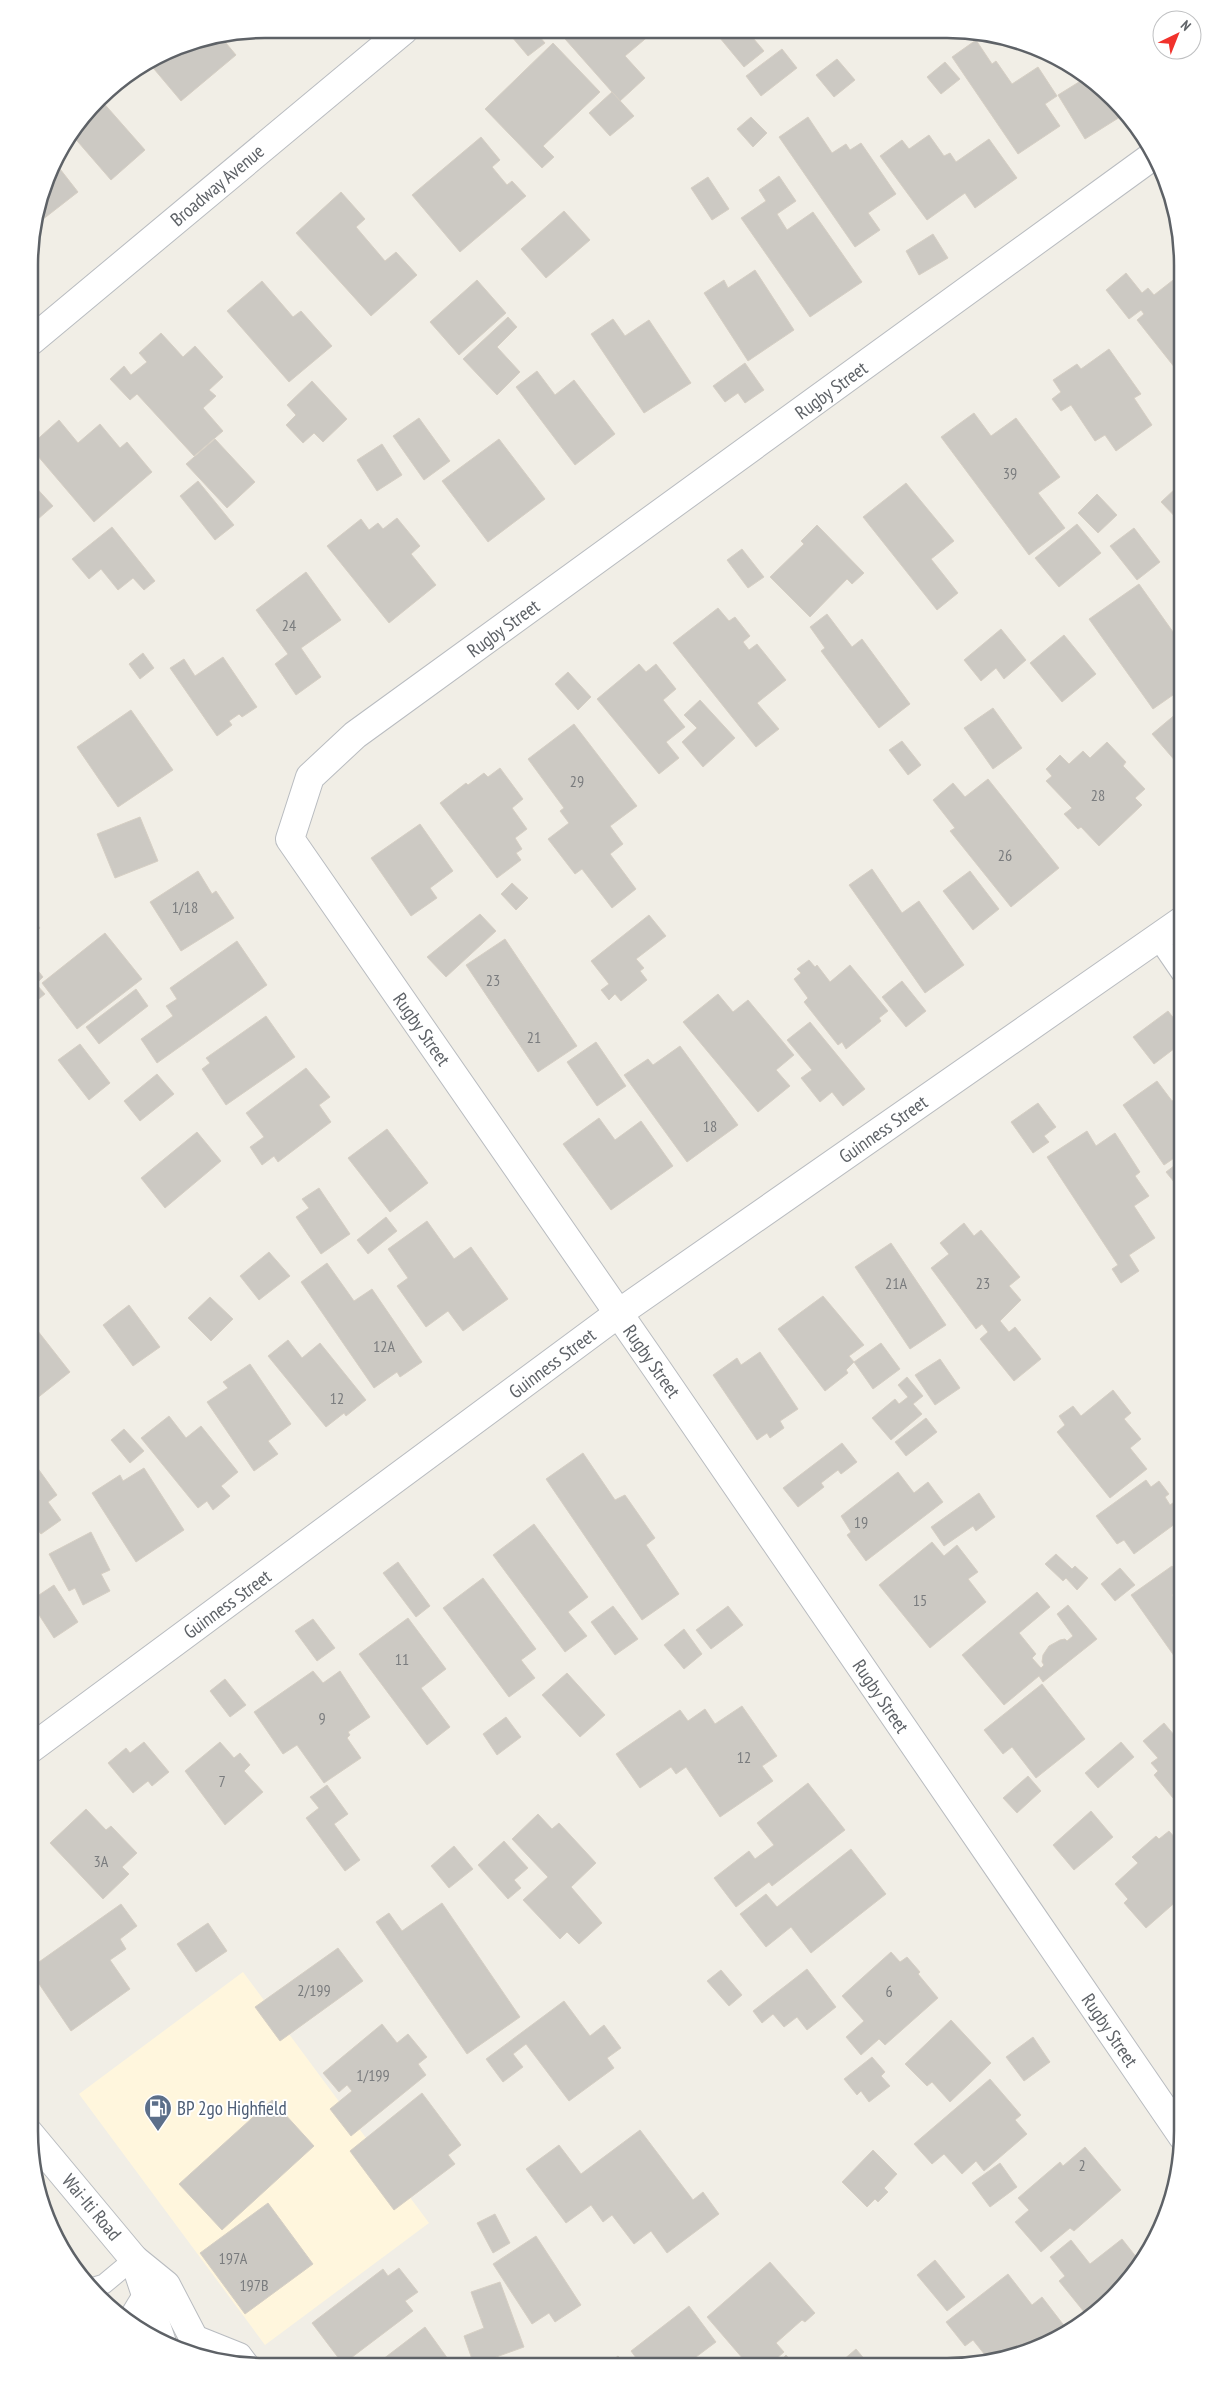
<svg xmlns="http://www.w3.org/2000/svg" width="1212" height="2396" font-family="'PT Sans Narrow',sans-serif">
<rect width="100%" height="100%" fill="#f1eee6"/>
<g fill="#fff6dd">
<path d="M243,1972L429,2223L265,2345L79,2094Z"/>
<path d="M50,2224L80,2262L86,2282L69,2263Z"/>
</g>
<g fill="#ccc9c3" stroke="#d6cfc4">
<path d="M506,30H544L539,36L545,43L528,56Z"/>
<path d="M558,31H649L651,34L625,56L645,78L620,101Z"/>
<path d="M715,32H748L764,51L744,67Z"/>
<path d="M221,37L236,55L181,101L149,63L175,47Z"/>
<path d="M976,40L992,64L996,61L1012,84L1038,67L1057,96L1045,104L1060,126L1018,154L952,57Z"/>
<path d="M553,43L600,92L543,146L554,157L542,168L485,109Z"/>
<path d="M782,49L797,68L761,96L746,76Z"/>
<path d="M837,59L855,80L834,97L816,75Z"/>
<path d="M945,62L960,79L941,94L927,77Z"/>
<path d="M1087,77L1099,85L1120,117L1085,139L1058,95Z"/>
<path d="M612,92L634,116L610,136L589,113Z"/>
<path d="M100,99L145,150L111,180L72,135Z"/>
<path d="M751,117L767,133L753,147L737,129Z"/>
<path d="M808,117L832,153L846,144L850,150L861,143L896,194L868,213L880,230L855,247L779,137Z"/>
<path d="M929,135L944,156L950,153L956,162L989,139L1017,178L975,208L965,193L927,220L880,156L902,140L909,149Z"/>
<path d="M481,137L500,160L492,167L507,185L512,181L526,196L460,252L412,195Z"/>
<path d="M53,160L78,192L33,227Z"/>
<path d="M779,176L796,201L777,214L787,230L813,212L862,282L810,317L741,218L766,201L759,190Z"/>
<path d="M708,177L729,209L712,220L691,188Z"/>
<path d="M341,192L365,219L356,227L385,261L396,252L417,275L371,316L296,233Z"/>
<path d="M564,211L590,240L546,278L521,249Z"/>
<path d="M933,234L948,258L919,275L906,251Z"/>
<path d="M755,270L794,330L748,361L704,293L724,280L728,288Z"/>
<path d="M1126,273L1142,293L1148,288L1154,295L1177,277L1183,285V378L1137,320L1144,314L1141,310L1129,319L1106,290Z"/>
<path d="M477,280L506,313L459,355L430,322Z"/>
<path d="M262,281L293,317L301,311L332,346L289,382L227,311Z"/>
<path d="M508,317L517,327L497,347L520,372L497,395L463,359Z"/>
<path d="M613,319L625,336L649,320L691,383L644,413L591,334Z"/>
<path d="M161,333L183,357L195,346L223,377L209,390L216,396L203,408L223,431L194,456L137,394L130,400L110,379L124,366L131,375L147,362L139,353Z"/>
<path d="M1109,349L1141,394L1134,398L1152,425L1116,451L1105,435L1095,441L1071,405L1061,411L1052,399L1061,392L1053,380L1077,364L1081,369Z"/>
<path d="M745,363L764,390L745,403L738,393L725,402L713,386Z"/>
<path d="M537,371L555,395L574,380L615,434L575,465L516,387Z"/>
<path d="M312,381L347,419L323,442L314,433L303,443L286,425L296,415L287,405Z"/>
<path d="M974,413L991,436L1016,418L1060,477L1038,493L1065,528L1029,555L941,437Z"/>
<path d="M419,418L450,461L424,480L393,436Z"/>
<path d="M59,420L78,443L100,424L120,448L127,442L152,472L94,522L31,448V445Z"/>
<path d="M215,439L255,482L227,508L186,464Z"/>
<path d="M499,439L545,499L488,542L442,481Z"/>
<path d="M382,444L402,475L377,491L357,460Z"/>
<path d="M30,481L53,506L30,526Z"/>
<path d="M198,481L234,525L215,540L180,496Z"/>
<path d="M906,483L954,541L931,559L958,593L937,610L863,517Z"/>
<path d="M1176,488L1183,496V525L1161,502Z"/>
<path d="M1097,494L1117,515L1098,533L1078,513Z"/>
<path d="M397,518L420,546L411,554L436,585L389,623L327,546L361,519L369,530L378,523L383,529Z"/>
<path d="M1077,524L1101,553L1059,587L1035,558Z"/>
<path d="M817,525L864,573L852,584L847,579L810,617L770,577L804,544L801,541Z"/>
<path d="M112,527L155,581L144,590L133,578L118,590L101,569L89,579L72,559Z"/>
<path d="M1134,528L1160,562L1137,580L1110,546Z"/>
<path d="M742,549L764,577L748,588L727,560Z"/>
<path d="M306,572L341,620L301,648L321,677L296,695L275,664L288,654L256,610Z"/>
<path d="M1139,584L1183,646V688L1153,709L1089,619Z"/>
<path d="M718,608L729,621L735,617L750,636L743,642L749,650L757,644L786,680L757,703L779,729L756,747L673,643Z"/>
<path d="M827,614L852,647L862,639L910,704L879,728L821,651L825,648L810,627Z"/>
<path d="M1001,629L1026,660L1004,679L996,668L981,681L964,660Z"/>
<path d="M1064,635L1096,674L1062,702L1030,663Z"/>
<path d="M143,653L154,668L140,679L129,664Z"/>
<path d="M223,657L257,707L242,717L239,714L229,721L232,725L217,736L170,668L184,659L195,676Z"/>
<path d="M639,664L646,672L656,664L676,689L663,700L685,727L666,742L679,758L659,774L597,699Z"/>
<path d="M568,672L591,697L578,710L555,684Z"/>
<path d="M700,700L735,738L703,767L682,742L697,728L684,715Z"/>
<path d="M993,708L1022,748L993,769L964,728Z"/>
<path d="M1183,708V770L1152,734Z"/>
<path d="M131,710L173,770L118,807L77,747Z"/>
<path d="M574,724L637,806L610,826L623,844L610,854L636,889L612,908L582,869L575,874L548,839L569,823L560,811L564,808L528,759Z"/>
<path d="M902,741L921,765L908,775L889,750Z"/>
<path d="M1107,742L1126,762L1123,766L1145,789L1135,798L1142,805L1099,846L1081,827L1078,829L1064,814L1072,808L1046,781L1052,776L1046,769L1060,755L1069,764L1083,751L1090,758Z"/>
<path d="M500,768L523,799L512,808L527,829L515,838L522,849L516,853L521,860L497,878L440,803L466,783L468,785L484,773L488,777Z"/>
<path d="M988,779L1059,868L1011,907L950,831L955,828L933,800L953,783L965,797Z"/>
<path d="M140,817L158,861L115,878L97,834Z"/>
<path d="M420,824L453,871L430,888L437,898L411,916L371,858Z"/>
<path d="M872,869L902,913L919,901L964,965L925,993L849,885Z"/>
<path d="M198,871L212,894L216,891L234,918L181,951L150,902Z"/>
<path d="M970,871L999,909L973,930L943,891Z"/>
<path d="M512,883L528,898L516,910L501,894Z"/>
<path d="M30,886L37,895L30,901Z"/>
<path d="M480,914L496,931L446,977L427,957Z"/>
<path d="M649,915L666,936L636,959L644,968L640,971L647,980L621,1001L615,994L609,1000L601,990L609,984L591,961Z"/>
<path d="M30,916L40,928L30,936Z"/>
<path d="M105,933L142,979L77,1029L42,983Z"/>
<path d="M505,939L577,1046L538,1072L466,965Z"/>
<path d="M237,941L267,985L157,1063L141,1039L173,1016L166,1006L177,999L170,988Z"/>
<path d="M809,960L815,967L817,965L830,982L850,965L888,1011L879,1018L881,1021L846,1049L842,1042L838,1045L804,1002L808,998L794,979L801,973L797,969Z"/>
<path d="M31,962L43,977L36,984L45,994L30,1006Z"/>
<path d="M902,981L926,1011L906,1027L882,997Z"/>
<path d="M136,989L148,1006L99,1044L86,1027Z"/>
<path d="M718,994L733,1012L748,1000L794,1055L776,1070L790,1086L758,1112L683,1022Z"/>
<path d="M1168,1011L1183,1030V1042L1154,1064L1133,1037Z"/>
<path d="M266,1016L295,1057L226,1105L202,1069L210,1063L206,1058Z"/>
<path d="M810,1022L865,1089L843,1106L832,1092L820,1102L801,1078L812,1070L787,1040Z"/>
<path d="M596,1042L626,1086L597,1106L567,1062Z"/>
<path d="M80,1044L110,1083L89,1100L58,1060Z"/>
<path d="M680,1046L738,1125L687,1162L624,1075L648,1059L653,1065Z"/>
<path d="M306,1068L330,1097L319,1105L331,1122L278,1162L274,1156L262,1165L250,1147L264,1137L246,1113Z"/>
<path d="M157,1074L174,1094L140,1121L124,1101Z"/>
<path d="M1157,1081L1172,1101L1183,1094V1152L1164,1165L1123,1105Z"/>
<path d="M1038,1103L1056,1127L1044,1136L1049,1142L1033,1153L1011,1122Z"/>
<path d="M599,1118L615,1140L641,1121L673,1166L611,1210L563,1144Z"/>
<path d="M387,1129L428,1183L390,1212L348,1158Z"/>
<path d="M1087,1131L1096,1146L1115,1133L1140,1172L1135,1176L1149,1196L1134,1206L1155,1238L1129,1255L1139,1271L1121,1283L1112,1269L1118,1265L1047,1157Z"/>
<path d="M197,1132L221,1161L165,1208L141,1178Z"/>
<path d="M1183,1159V1193L1166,1172Z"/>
<path d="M319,1188L350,1234L321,1254L296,1217L309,1208L302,1199Z"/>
<path d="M386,1217L397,1231L368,1254L357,1240Z"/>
<path d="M427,1221L454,1259L471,1247L508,1299L463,1331L448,1311L426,1327L397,1286L408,1278L388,1249Z"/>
<path d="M964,1223L974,1236L981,1230L1020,1277L1009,1286L1021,1300L1000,1321L1009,1332L1015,1327L1041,1359L1014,1381L980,1339L988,1332L982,1324L976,1329L931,1268L949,1254L940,1243Z"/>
<path d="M891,1243L946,1325L910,1349L855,1267Z"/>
<path d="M269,1252L290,1276L259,1300L240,1276Z"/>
<path d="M327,1263L354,1301L372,1289L422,1362L400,1377L397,1372L374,1388L301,1282Z"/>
<path d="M823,1296L864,1345L849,1356L854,1362L846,1370L848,1373L825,1391L778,1329Z"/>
<path d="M210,1297L233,1319L211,1341L188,1318Z"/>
<path d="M129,1305L160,1347L133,1366L103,1325Z"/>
<path d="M30,1321L70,1372L31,1403L30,1401Z"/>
<path d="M288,1340L302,1358L320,1343L366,1400L346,1416L344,1413L326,1427L268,1356Z"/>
<path d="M881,1343L900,1369L873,1389L854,1362Z"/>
<path d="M760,1352L798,1409L780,1421L784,1428L770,1438L767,1433L757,1440L713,1375L737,1358L741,1365Z"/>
<path d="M940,1359L960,1388L935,1405L915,1375Z"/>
<path d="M250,1364L291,1424L268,1441L278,1454L254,1471L207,1402L228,1388L223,1382Z"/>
<path d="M907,1377L923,1396L913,1404L922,1414L891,1440L872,1418L895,1399L899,1404L908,1397L898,1385Z"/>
<path d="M1113,1390L1131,1413L1124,1419L1141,1439L1130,1448L1147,1469L1110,1498L1057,1432L1065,1425L1059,1416L1073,1406L1081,1416Z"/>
<path d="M169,1416L186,1438L201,1426L238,1472L221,1486L230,1496L213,1510L207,1501L198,1508L141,1438Z"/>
<path d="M926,1418L937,1432L906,1456L895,1442Z"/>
<path d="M124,1429L144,1451L130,1463L111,1440Z"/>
<path d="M842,1443L857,1462L841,1474L838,1470L821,1483L824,1487L798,1507L783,1488Z"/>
<path d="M583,1453L615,1500L625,1495L655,1538L646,1545L679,1594L642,1620L546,1479Z"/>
<path d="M29,1456L57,1495L48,1502L61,1520L41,1534L29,1519Z"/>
<path d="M144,1468L184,1530L136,1562L92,1493L120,1475L123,1481Z"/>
<path d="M898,1472L914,1493L928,1482L943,1502L866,1561L847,1535L851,1532L841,1516Z"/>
<path d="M1146,1480L1151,1487L1159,1481L1169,1494L1165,1497L1170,1505L1183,1496V1518L1134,1554L1124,1540L1117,1544L1096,1516Z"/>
<path d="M979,1493L995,1517L976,1531L973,1526L944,1546L931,1527Z"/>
<path d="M534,1524L588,1597L568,1612L587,1636L565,1652L493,1555Z"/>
<path d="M91,1532L110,1570L101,1574L110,1591L83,1605L75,1588L69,1591L49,1554Z"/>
<path d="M932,1542L944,1556L957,1545L978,1572L968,1579L986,1602L930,1648L879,1585Z"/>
<path d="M1056,1554L1072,1569L1075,1566L1088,1578L1077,1590L1066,1578L1063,1581L1045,1564Z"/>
<path d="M398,1562L430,1606L416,1617L383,1573Z"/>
<path d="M1172,1566L1183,1581V1588L1172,1595L1183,1610L1182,1667L1131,1595Z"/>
<path d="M1120,1568L1135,1585L1115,1601L1101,1584Z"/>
<path d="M483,1578L536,1649L521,1660L535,1678L509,1697L443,1608Z"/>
<path d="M54,1585L78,1622L54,1638L30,1601Z"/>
<path d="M1037,1592L1050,1607L1019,1633L1036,1654L1032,1658L1041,1668L1044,1665L1042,1662L1043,1655L1049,1646L1060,1640L1065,1639L1067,1641L1073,1636L1057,1614L1068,1605L1097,1639L1043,1682L1039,1676L1004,1705L962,1655Z"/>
<path d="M613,1606L638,1639L615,1655L591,1622Z"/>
<path d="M728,1606L743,1625L711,1649L696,1630Z"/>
<path d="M408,1618L446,1669L421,1688L450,1727L427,1745L359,1654Z"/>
<path d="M313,1619L335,1648L317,1661L295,1631Z"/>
<path d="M684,1629L702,1654L684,1669L664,1645Z"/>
<path d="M313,1671L323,1683L340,1671L370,1717L348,1732L350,1735L347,1738L361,1758L324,1783L297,1745L283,1754L254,1712Z"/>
<path d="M567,1673L605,1715L580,1737L542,1695Z"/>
<path d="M225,1679L246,1705L230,1717L210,1691Z"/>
<path d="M1042,1684L1085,1739L1036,1778L1012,1747L1003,1754L984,1730Z"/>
<path d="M742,1706L777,1756L762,1766L773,1781L720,1817L686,1767L676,1774L671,1767L640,1788L616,1754L680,1710L688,1721L705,1709L715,1724Z"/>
<path d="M506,1717L521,1737L497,1755L483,1734Z"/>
<path d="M1164,1723L1180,1742L1183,1740V1791L1173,1798L1154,1775L1158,1771L1151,1763L1158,1758L1143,1741Z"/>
<path d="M144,1742L169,1772L152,1786L148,1781L133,1793L108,1763L126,1748L130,1753Z"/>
<path d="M220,1742L234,1758L240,1753L250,1765L244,1771L263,1792L225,1825L185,1771Z"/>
<path d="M1121,1742L1134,1757L1098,1788L1085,1773Z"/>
<path d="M1028,1776L1041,1791L1017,1813L1003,1798Z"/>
<path d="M808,1783L845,1830L772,1886L769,1882L736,1907L714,1878L749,1851L755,1859L774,1845L757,1823Z"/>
<path d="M327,1785L348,1814L334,1824L360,1860L345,1871L306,1818L319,1808L310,1797Z"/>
<path d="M86,1809L106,1830L111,1826L137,1853L122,1867L129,1874L103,1899L50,1843Z"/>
<path d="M1091,1811L1113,1837L1074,1870L1053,1845Z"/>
<path d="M538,1814L552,1829L559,1823L596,1863L571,1887L602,1923L579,1944L567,1932L560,1939L523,1900L548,1877L512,1839Z"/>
<path d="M1169,1831L1183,1847V1899L1180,1901L1179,1899L1146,1928L1124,1903L1128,1899L1115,1884L1138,1863L1132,1857L1156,1836L1159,1839Z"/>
<path d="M504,1841L528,1868L514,1880L521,1888L508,1899L478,1865Z"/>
<path d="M454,1846L473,1869L449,1888L431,1866Z"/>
<path d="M851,1849L886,1894L811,1953L791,1927L766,1947L740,1914L766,1894L777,1907Z"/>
<path d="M442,1903L520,2017L467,2054L376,1922L389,1913L402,1931Z"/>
<path d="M121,1904L137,1926L120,1939L126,1949L110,1960L130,1989L71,2031L29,1969Z"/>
<path d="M208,1923L227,1951L196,1972L177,1944Z"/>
<path d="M338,1948L363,1981L280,2041L255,2007Z"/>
<path d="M891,1952L900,1962L907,1957L920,1972L918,1974L938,1998L885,2045L879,2039L861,2055L846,2037L864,2021L842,1996Z"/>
<path d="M807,1969L836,2007L807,2030L797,2017L784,2027L773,2014L762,2023L753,2011Z"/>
<path d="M721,1970L742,1995L729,2006L707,1981Z"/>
<path d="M564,2001L590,2036L604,2025L621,2048L607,2058L614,2068L569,2101L526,2044L513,2054L523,2067L503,2082L486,2059Z"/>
<path d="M951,2020L991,2063L950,2102L932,2082L927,2086L905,2064Z"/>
<path d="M382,2024L397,2043L408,2034L427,2057L418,2064L426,2075L351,2136L330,2109L352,2091L347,2085L339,2092L323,2073Z"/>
<path d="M1033,2037L1050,2062L1024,2081L1006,2057Z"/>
<path d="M872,2057L885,2072L881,2076L890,2086L869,2102L861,2091L857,2095L844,2079Z"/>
<path d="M990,2079L1021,2115L1015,2120L1027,2134L984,2171L976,2161L962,2174L944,2154L932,2164L914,2144Z"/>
<path d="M422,2093L461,2145L448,2155L455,2164L394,2210L350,2151Z"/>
<path d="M272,2100L314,2146L222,2230L179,2184Z"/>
<path d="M640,2130L693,2200L703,2192L719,2214L667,2253L651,2231L634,2244L612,2215L603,2222L591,2205L566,2223L526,2169L559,2145L581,2174Z"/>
<path d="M1085,2147L1121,2190L1074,2231L1070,2228L1041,2252L1015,2222L1029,2210L1018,2198L1060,2162L1063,2166Z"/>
<path d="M873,2150L897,2174L884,2188L888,2192L878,2202L875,2199L867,2207L842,2182Z"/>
<path d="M1000,2163L1017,2187L990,2207L972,2183Z"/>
<path d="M268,2203L313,2264L245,2314L200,2253Z"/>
<path d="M495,2214L510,2243L493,2253L477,2223Z"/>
<path d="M54,2234L64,2244L61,2247Z"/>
<path d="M536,2236L581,2305L555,2322L549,2313L532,2324L493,2264Z"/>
<path d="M1122,2239L1141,2263L1134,2275L1089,2318L1059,2281L1065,2276L1050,2257L1071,2240L1090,2264Z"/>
<path d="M935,2260L965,2297L947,2311L917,2275Z"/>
<path d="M770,2262L815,2313L805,2322L802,2320L776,2343L784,2352L767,2367H750L707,2317Z"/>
<path d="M399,2268L418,2292L405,2301L413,2311L343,2364L312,2323L383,2269L388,2276Z"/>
<path d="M1008,2274L1032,2305L1042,2297L1069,2332L1023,2355L989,2360L973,2340L965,2346L946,2322Z"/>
<path d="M500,2282L524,2347L474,2365L464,2336L484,2328L471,2292Z"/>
<path d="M689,2306L716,2342L684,2366H642L631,2351Z"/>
<path d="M425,2327L453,2366H374Z"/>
<path d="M856,2349L871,2367H835Z"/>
<path d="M786,2355L796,2367H774Z"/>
<path d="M618,2356L626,2366H605Z"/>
</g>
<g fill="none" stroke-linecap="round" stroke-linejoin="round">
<g stroke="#b9bcc0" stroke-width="21">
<g id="service">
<path d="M1157,938L1183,976"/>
<path d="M91,2288L104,2284L134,2259"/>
<path d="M127,2320L144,2292"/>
<path d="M191,2333L241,2353L250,2365"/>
</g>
</g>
<g stroke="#b9bcc0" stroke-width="30">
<g id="minor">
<path d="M1154,155L355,735L310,777L290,839L657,1369L1183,2137"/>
<path d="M31,341L404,30"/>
<path d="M29,1750L619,1313L1183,920"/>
</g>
</g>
<g stroke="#b9bcc0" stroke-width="30">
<g id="tertiary">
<path d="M29,2133L134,2259L166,2285L191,2333L198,2354"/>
<path d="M134,2259L162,2343"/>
</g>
</g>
<use href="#service" stroke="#fff" stroke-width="19"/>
<use href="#minor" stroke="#fff" stroke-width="28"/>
<use href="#tertiary" stroke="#fff" stroke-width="28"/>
</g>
<defs>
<g id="fuel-pin" transform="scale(1.4375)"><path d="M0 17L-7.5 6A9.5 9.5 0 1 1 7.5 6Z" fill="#5c6f8a" stroke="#fff"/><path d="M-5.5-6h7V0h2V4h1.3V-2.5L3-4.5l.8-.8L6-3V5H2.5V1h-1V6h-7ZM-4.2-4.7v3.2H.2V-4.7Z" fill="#fff"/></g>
</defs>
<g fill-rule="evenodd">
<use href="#fuel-pin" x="158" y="2108"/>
</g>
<g text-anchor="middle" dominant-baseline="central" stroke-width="4" stroke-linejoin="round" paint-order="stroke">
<g font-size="16" fill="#7a7c7e">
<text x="1010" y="473">39</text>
<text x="289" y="625">24</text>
<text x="577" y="781">29</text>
<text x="1098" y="795">28</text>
<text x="1005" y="855">26</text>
<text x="185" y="907">1/18</text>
<text x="493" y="980">23</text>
<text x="534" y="1037">21</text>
<text x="710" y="1126">18</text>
<text x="896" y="1283">21A</text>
<text x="983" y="1283">23</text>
<text x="384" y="1346">12A</text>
<text x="337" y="1398">12</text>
<text x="861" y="1522">19</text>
<text x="920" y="1600">15</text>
<text x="402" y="1659">11</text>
<text x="322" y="1718">9</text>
<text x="744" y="1757">12</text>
<text x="222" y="1781">7</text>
<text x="101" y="1861">3A</text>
<text x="314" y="1990">2/199</text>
<text x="889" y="1991">6</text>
<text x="373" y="2075">1/199</text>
<text x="1082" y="2165">2</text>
<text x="233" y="2258">197A</text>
<text x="254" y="2285">197B</text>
</g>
<g font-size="19" fill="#5e6267" stroke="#fff">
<text transform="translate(217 185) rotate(-40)">Broadway Avenue</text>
<text transform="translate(831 390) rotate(-36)">Rugby Street</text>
<text transform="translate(503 628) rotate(-36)">Rugby Street</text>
<text transform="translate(422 1029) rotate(55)">Rugby Street</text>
<text transform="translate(883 1129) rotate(-35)">Guinness Street</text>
<text transform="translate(652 1361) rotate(55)">Rugby Street</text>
<text transform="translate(552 1363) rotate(-37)">Guinness Street</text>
<text transform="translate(227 1604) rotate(-36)">Guinness Street</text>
<text transform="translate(881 1696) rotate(56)">Rugby Street</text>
<text transform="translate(1110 2030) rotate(56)">Rugby Street</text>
<text transform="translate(92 2207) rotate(50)">Wai-Iti Road</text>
</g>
<g font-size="19" fill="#4e5e75" stroke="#fff" text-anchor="start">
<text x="177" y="2108">BP 2go Highfield</text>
</g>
</g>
<path d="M0 0H1212V2396H0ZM265 38H947A227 227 0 0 1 1174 265V2131A227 227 0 0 1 947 2358H265A227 227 0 0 1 38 2131V265A227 227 0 0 1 265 38Z" fill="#fff" fill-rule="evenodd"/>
<path fill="none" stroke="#5e6267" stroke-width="2.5" d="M265 38H947A227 227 0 0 1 1174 265V2131A227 227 0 0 1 947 2358H265A227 227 0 0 1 38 2131V265A227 227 0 0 1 265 38Z"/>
<g transform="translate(1177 35) rotate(43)"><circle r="24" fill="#ffffff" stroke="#bfc0c2"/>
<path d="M0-4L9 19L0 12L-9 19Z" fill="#f1322c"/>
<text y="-8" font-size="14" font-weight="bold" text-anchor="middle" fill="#5e6267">N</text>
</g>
</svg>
